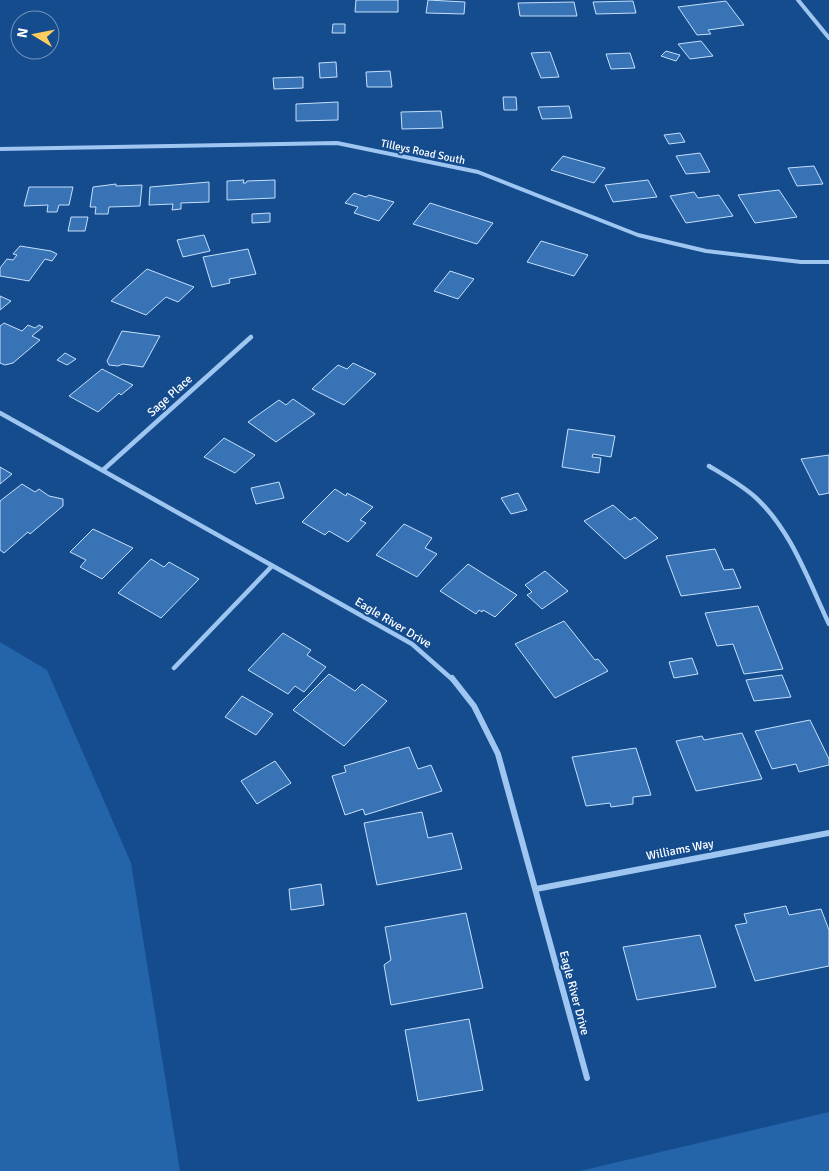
<svg xmlns="http://www.w3.org/2000/svg" width="829" height="1171" font-family="Signika,sans-serif">
<rect width="100%" height="100%" fill="#144c8e"/>
<g fill="#2364ab">
<path d="M0,642L47,670L131,863L180,1171H0Z"/>
<path d="M829,1112V1171H580Z"/>
</g>
<g fill="#3874b5" stroke="#c5dffc">
<path d="M356,0H398V12H355Z"/>
<path d="M428,0L465,2L464,14L426,13Z"/>
<path d="M633,1L636,13L596,14L593,2Z"/>
<path d="M726,1L744,25L708,30L711,34L697,35L678,7Z"/>
<path d="M574,2L577,16H520L518,3Z"/>
<path d="M333,24H345V33H332Z"/>
<path d="M701,41L713,56L690,59L678,44Z"/>
<path d="M666,51L680,55L676,61L661,56Z"/>
<path d="M550,52L559,77L541,78L531,53Z"/>
<path d="M630,53L635,68L611,69L606,54Z"/>
<path d="M336,62L337,77L320,78L319,63Z"/>
<path d="M390,71L392,87H367L366,72Z"/>
<path d="M303,77V88L274,89L273,78Z"/>
<path d="M503,97H516L517,110H504Z"/>
<path d="M338,102V120L296,121V104Z"/>
<path d="M569,106L572,118L542,119L538,107Z"/>
<path d="M441,111L443,128L402,129L401,112Z"/>
<path d="M680,133L685,142L669,144L664,135Z"/>
<path d="M700,153L710,172L686,174L676,156Z"/>
<path d="M563,156L605,168L594,183L551,170Z"/>
<path d="M814,166L823,184L797,186L788,168Z"/>
<path d="M244,180L243,183H246L247,181L275,180V198L227,200V181Z"/>
<path d="M648,180L657,197L613,202L605,185Z"/>
<path d="M209,182V202L181,203V209L172,210L173,204L149,205L150,187Z"/>
<path d="M116,184V186L142,185L140,206L109,207L108,214H95L96,207H90L93,187Z"/>
<path d="M29,187H73L69,205H59L57,212H47L48,205L24,206Z"/>
<path d="M779,190L797,217L755,223L738,195Z"/>
<path d="M694,192L698,198L719,195L733,216L686,223L670,196Z"/>
<path d="M354,193L366,197L369,195L394,202L379,221L354,213L358,207L345,203Z"/>
<path d="M430,203L493,223L477,244L413,224Z"/>
<path d="M270,213V222L252,223V214Z"/>
<path d="M71,217H88L85,231H68Z"/>
<path d="M204,235L210,251L183,257L177,240Z"/>
<path d="M541,241L588,255L574,276L527,262Z"/>
<path d="M20,246L51,251L57,254L52,261L45,259L29,281L0,276V268L7,259L13,260L17,255L13,254Z"/>
<path d="M248,249L256,274L229,279L230,283L212,287L203,257Z"/>
<path d="M147,269L194,287L178,302L166,297L146,315L111,301Z"/>
<path d="M450,271L474,279L458,299L434,291Z"/>
<path d="M0,296L11,301L0,310Z"/>
<path d="M4,323L22,331L28,325L35,328L39,325L43,327L32,336L40,340L13,363L5,365L0,363V326Z"/>
<path d="M122,331L160,336L143,367L123,364L118,366L109,365L107,361Z"/>
<path d="M65,353L76,359L67,365L57,360Z"/>
<path d="M353,363L376,374L344,405L312,389L338,365L347,369Z"/>
<path d="M102,369L133,385L121,395L119,393L98,412L69,396Z"/>
<path d="M293,399L315,414L276,442L248,422L279,400L286,405Z"/>
<path d="M568,429L615,436L611,457L593,454L592,457L601,458L599,473L562,467Z"/>
<path d="M224,438L255,455L235,473L204,457Z"/>
<path d="M829,455V493L819,495L801,459Z"/>
<path d="M0,467L12,474L0,484Z"/>
<path d="M279,482L284,498L256,504L251,488Z"/>
<path d="M22,484L35,492L39,489L49,496L63,499V506L30,534L28,532L4,553L0,550V501Z"/>
<path d="M335,489L346,496L347,493L373,507L360,520L366,523L348,542L329,531L325,535L302,522Z"/>
<path d="M518,493L527,510L511,514L501,498Z"/>
<path d="M613,505L630,520L635,517L658,538L625,559L584,521Z"/>
<path d="M404,524L432,538L425,548L437,554L417,577L376,555Z"/>
<path d="M93,529L133,548L102,579L80,567L86,560L70,552Z"/>
<path d="M715,549L724,570L733,569L741,588L681,596L666,556Z"/>
<path d="M151,559L164,567L169,562L199,579L161,618L118,593Z"/>
<path d="M468,564L517,595L495,617L483,610L482,612L479,610L476,614L440,591Z"/>
<path d="M545,571L568,591L542,609L527,595L532,592L525,585Z"/>
<path d="M758,606L783,669L744,674L733,644L717,646L705,613Z"/>
<path d="M564,621L595,660L598,659L608,671L555,698L515,644Z"/>
<path d="M283,633L311,650L307,655L326,667L304,692L295,686L288,694L248,670Z"/>
<path d="M692,658L698,674L674,678L669,662Z"/>
<path d="M329,674L355,691L362,684L387,701L344,746L293,710Z"/>
<path d="M782,675L791,697L754,701L746,680Z"/>
<path d="M242,696L273,714L256,735L225,717Z"/>
<path d="M810,720L829,759V765L799,772L796,764L772,769L755,731Z"/>
<path d="M742,733L762,779L696,791L676,741L702,736L704,740Z"/>
<path d="M409,747L418,769L431,765L442,791L365,815L363,809L345,815L332,776L346,772L344,766Z"/>
<path d="M636,748L651,795L633,797V804L611,807L610,803L586,806L572,757Z"/>
<path d="M275,761L291,783L257,804L241,781Z"/>
<path d="M422,812L428,838L452,833L462,869L377,885L364,823Z"/>
<path d="M321,884L324,905L291,910L289,889Z"/>
<path d="M786,906L789,915L821,909L829,930V966L755,981L735,925L747,923L744,914Z"/>
<path d="M466,913L483,988L391,1005L384,965L391,960L385,927Z"/>
<path d="M700,935L716,987L637,1000L623,947Z"/>
<path d="M469,1019L483,1090L418,1101L405,1030Z"/>
</g>
<g fill="none" stroke-linecap="round" stroke-linejoin="round">
<g stroke="#9ec6f1" stroke-width="4">
<path d="M798,0L829,38"/>
<path d="M0,149L337,143L478,172L638,235L706,251L801,262H829"/>
</g>
<g stroke="#9ec6f1" stroke-width="4.5">
<path d="M0,413L412,644L453,680"/>
<path d="M709,466C724,475 740,484 754,496C791,529 808,580 829,624"/>
<path d="M103,470L251,337"/>
<path d="M174,668L272,566"/>
</g>
<g stroke="#9ec6f1" stroke-width="6">
<path d="M452,678L474,706L498,754L587,1078"/>
<path d="M536,889L829,833"/>
</g>
</g>
<g text-anchor="middle" dominant-baseline="central" stroke-width="4" stroke-linejoin="round" paint-order="stroke">
<g font-size="11" fill="#fff" stroke="#144c8e">
<text transform="translate(423 152) rotate(12)">Tilleys Road South</text>
</g>
<g font-size="12" fill="#fff" stroke="#144c8e">
<text transform="translate(170 396) rotate(-42)">Sage Place</text>
<text transform="translate(393 623) rotate(31)">Eagle River Drive</text>
<text transform="translate(680 850) rotate(-11)">Williams Way</text>
<text transform="translate(574 993) rotate(75)">Eagle River Drive</text>
</g>
</g>
<g transform="translate(35 35) rotate(280)"><circle r="24" fill="#144c8e" stroke="#7294bb"/>
<path d="M0-4L9 19L0 12L-9 19Z" fill="#ffcc5e"/>
<text y="-8" font-size="14" font-weight="bold" text-anchor="middle" fill="#ffffff">N</text>
</g>
</svg>
